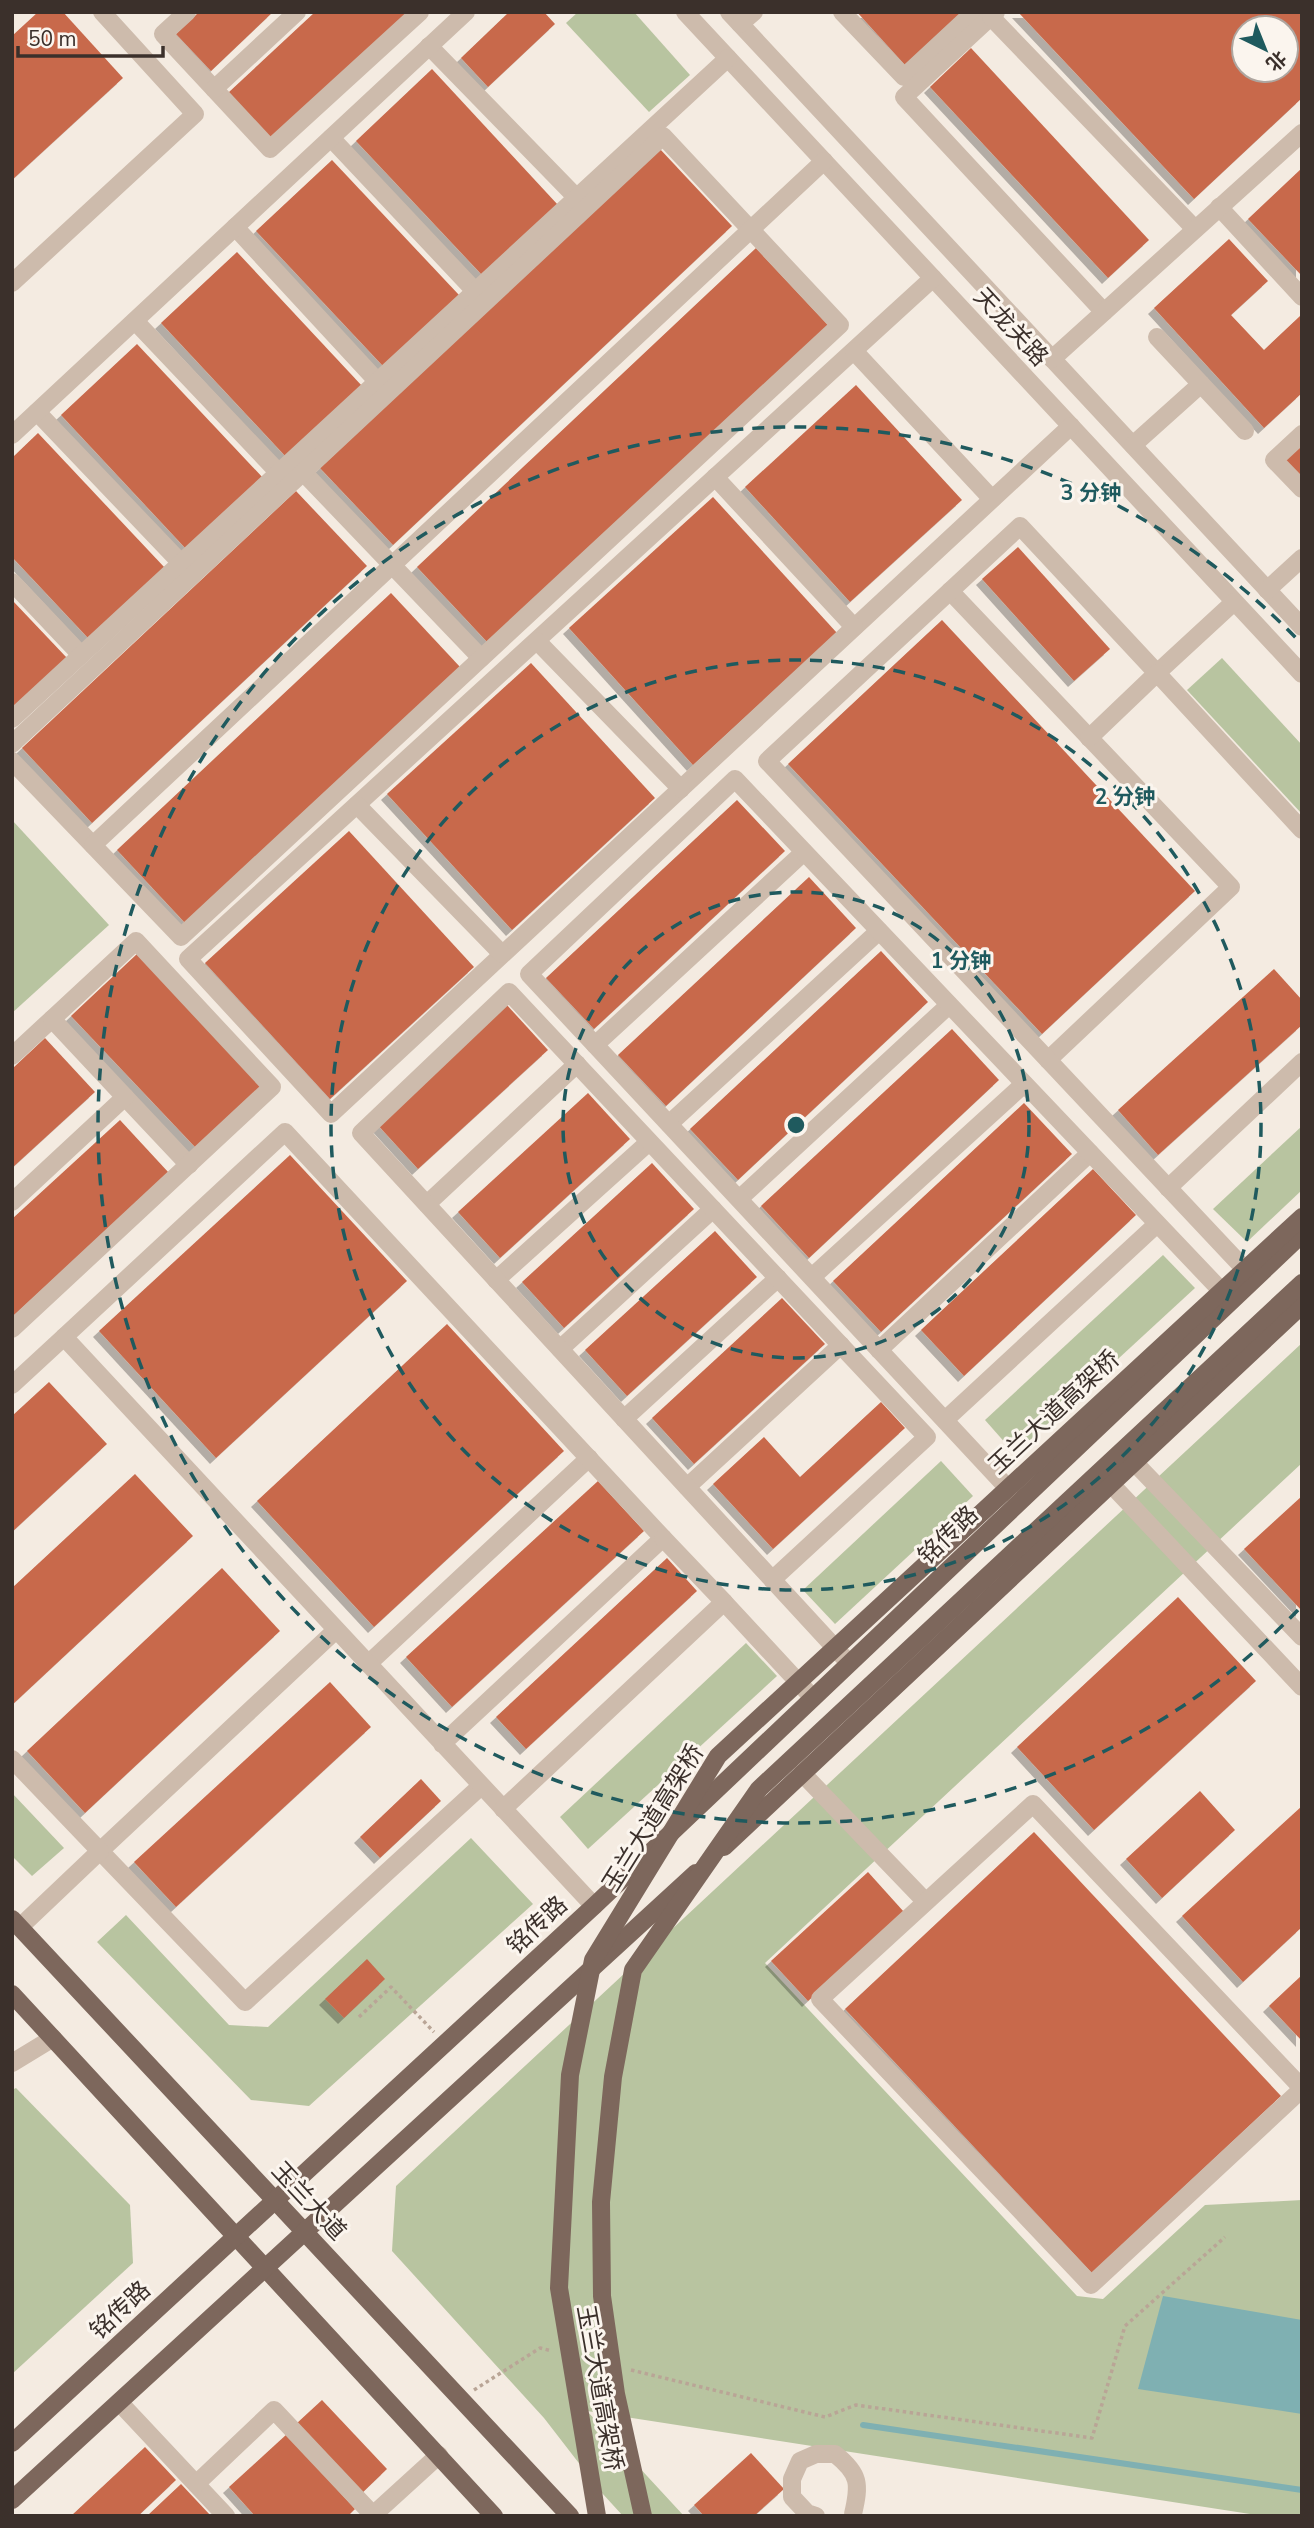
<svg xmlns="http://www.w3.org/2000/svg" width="1314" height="2528" font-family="'Nunito Sans','Noto Sans SC',sans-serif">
<defs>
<filter id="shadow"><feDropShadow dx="-6" dy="6" stdDeviation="0" flood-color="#0004"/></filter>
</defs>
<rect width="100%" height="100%" fill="#f4ebe1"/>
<g fill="#b8c4a0">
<path d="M578,12H634L690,75L649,112L566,23Z"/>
<path d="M1222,658L1302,745V814L1187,690Z"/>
<path d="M12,820L109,925L12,1013Z"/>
<path d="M1302,1126V1190L1247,1242L1213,1209Z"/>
<path d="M1163,1255L1195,1288L1015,1454L985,1420Z"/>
<path d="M1302,1343V1463L765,1963L1077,2296L1103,2299L1205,2205L1302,2200V2516H1263L587,2411L684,2516H623L602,2493L544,2418L392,2251L396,2186Z"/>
<path d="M941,1461L973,1496L835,1624L803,1590Z"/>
<path d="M746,1643L777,1676L588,1849L560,1817Z"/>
<path d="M12,1793L64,1848L32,1876L12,1856Z"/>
<path d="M471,1838L533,1904L309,2106L251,2100L97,1942L126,1915L229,2025L268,2027Z"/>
<path d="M16,2088L130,2205L133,2263L12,2374V2090Z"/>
</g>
<path fill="#7fb0b2" d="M1163,2296L1302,2320V2414L1138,2389Z"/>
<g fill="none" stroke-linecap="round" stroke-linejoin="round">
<path stroke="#7fb0b2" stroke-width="6" d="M863,2425L1302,2490"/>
</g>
<g fill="#c8694b" fill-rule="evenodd" filter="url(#shadow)">
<path d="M38,12H63L123,78L12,180V36Z"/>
<path d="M199,12H273L211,71L176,34Z"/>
<path d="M315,12H410L271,140L228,93Z"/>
<path d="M509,12H544L555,24L488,87L461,58Z"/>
<path d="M857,12H962L905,65Z"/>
<path d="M1018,12H1302V98L1194,199ZM1244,28H1286V70H1244Z"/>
<path d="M971,48L1149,240L1108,278L930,87Z"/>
<path d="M432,69L558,205L483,276L356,141Z"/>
<path d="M659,148L732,226L393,545L320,468Z"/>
<path d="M332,160L459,295L383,366L256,231Z"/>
<path d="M1302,168V276L1248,219Z"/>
<path d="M1229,239L1268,281L1231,315L1264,350L1300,316L1302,318V393L1264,428L1154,308Z"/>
<path d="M756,248L829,326L490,645L417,567Z"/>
<path d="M237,252L363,387L288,459L161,323Z"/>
<path d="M137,344L264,479L188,551L61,415Z"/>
<path d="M856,385L962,500L850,602L745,487Z"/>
<path d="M38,433L165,568L89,639L12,557V458Z"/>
<path d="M1302,444V478L1285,460Z"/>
<path d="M296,491L367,566L92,823L22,748Z"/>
<path d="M713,497L837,633L693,765L569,628Z"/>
<path d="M1018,547L1110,649L1074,681L982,579Z"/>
<path d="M391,593L461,668L187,925L117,850Z"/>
<path d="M12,600L67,658L12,710Z"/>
<path d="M942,620L1195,891L1042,1034L788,764Z"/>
<path d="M531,663L655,798L512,930L387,794Z"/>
<path d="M737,800L785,851L594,1029L546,978Z"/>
<path d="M349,831L474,967L330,1099L205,963Z"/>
<path d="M809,877L856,928L666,1106L618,1055Z"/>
<path d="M881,951L928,1002L738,1180L690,1129Z"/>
<path d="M138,953L262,1086L196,1148L71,1016Z"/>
<path d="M1274,969L1302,1000V1025L1158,1155L1118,1110Z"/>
<path d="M506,1004L548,1050L418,1169L376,1123Z"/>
<path d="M952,1029L999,1080L809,1258L761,1206Z"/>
<path d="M45,1038L95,1092L12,1168V1069Z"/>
<path d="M588,1093L630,1139L500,1258L458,1212Z"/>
<path d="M1024,1103L1072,1154L881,1332L833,1281Z"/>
<path d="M120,1120L169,1173L12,1317V1219Z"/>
<path d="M290,1155L407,1281L216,1458L99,1331Z"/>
<path d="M652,1163L694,1209L564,1328L522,1282Z"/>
<path d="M1093,1169L1136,1215L964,1376L921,1330Z"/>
<path d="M715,1231L757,1277L627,1396L585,1350Z"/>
<path d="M782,1298L825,1344L694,1464L652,1418Z"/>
<path d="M447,1324L564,1451L374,1627L257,1501Z"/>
<path d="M49,1382L107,1444L12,1532V1416Z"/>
<path d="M881,1402L905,1428L773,1549L713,1484L764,1437L800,1477Z"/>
<path d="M135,1474L193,1536L12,1705V1588Z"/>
<path d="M598,1481L644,1531L452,1707L406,1657Z"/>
<path d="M1302,1496V1611L1244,1549Z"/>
<path d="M667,1558L697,1591L526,1749L496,1717Z"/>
<path d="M222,1568L280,1631L85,1813L27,1751Z"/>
<path d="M1178,1597L1256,1681L1094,1830L1017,1747Z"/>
<path d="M330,1682L371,1727L176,1907L134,1862Z"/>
<path d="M421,1779L441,1801L380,1858L360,1837Z"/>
<path d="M1200,1791L1235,1830L1162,1898L1126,1859Z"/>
<path d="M1302,1806V1927L1243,1982L1182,1916Z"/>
<path d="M1034,1832L1281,2096L1092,2273L845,2009Z"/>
<path d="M868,1872L904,1912L808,2001L771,1961Z"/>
<path d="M367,1959L385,1979L344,2018L325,1999Z"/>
<path d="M1302,1975V2041L1269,2006Z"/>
<path d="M322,2400L387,2469L361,2494L296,2424Z"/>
<path d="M287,2434L355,2509L348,2516H255L229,2487Z"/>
<path d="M145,2447L176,2480L138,2516H71Z"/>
<path d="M751,2453L784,2489L754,2516H704L694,2505Z"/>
<path d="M181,2484L211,2516H147Z"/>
</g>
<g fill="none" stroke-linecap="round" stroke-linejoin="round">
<g stroke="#b9a596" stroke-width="3.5" stroke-dasharray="3.5 3.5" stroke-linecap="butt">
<path d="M359,2017L391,1987L434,2032"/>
<path d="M631,2370L825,2417L856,2405L1092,2438L1125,2326L1225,2237"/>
<path d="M474,2390L540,2348L552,2351"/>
</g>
<g stroke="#cdbbac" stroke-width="18">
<path d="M187,12L163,34L270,149L420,12"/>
<path d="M685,12L1302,674"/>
<path d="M729,12L1302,627"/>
<path d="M842,12L904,77L974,12"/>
<path d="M996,12L904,97L1104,312"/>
<path d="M991,17L1195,229"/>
<path d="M740,24L754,12"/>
<path d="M429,46L577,198"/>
<path d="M214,89L297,12"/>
<path d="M331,138L475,291"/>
<path d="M1219,207L1302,297"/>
<path d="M235,227L377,381"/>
<path d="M933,278L188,959L331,1114L1071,426"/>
<path d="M12,283L195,114L102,12"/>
<path d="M135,321L279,473"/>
<path d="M1157,337L1201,384"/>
<path d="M854,351L992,499"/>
<path d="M1052,359L1302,133"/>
<path d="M37,412L181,563"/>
<path d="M1302,434L1274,460L1302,489"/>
<path d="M12,435L466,12"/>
<path d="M1133,445L1201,384L1245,431"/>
<path d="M303,472L481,658"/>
<path d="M715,477L854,627"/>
<path d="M12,582L81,655"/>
<path d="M1267,590L1302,558"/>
<path d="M950,591L1231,887L1048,1060"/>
<path d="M1234,602L1157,673L1020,526L767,761L1254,1279"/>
<path d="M537,641L681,789"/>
<path d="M12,719L728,58"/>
<path d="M1089,738L1157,673L1302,830"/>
<path d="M12,744L663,136L840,325L181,937L12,761"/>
<path d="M357,805L502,954"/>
<path d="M93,845L824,161"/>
<path d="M595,1045L804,852"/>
<path d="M12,1056L52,1019"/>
<path d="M125,1097L189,1165"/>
<path d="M669,1124L879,931"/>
<path d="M1168,1188L1302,1062"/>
<path d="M739,1199L949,1005"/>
<path d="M12,1202L125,1097L52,1019L136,941L272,1087L12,1329"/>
<path d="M427,1204L577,1064"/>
<path d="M812,1277L1024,1084"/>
<path d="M496,1280L649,1142"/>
<path d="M560,1349L713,1209"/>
<path d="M879,1350L1090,1153"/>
<path d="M12,1385L64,1337"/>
<path d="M624,1419L778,1278"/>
<path d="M945,1420L1157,1224"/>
<path d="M1133,1461L1302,1637"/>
<path d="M1110,1483L1302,1687"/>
<path d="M687,1487L841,1345"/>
<path d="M1018,1499L529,974L735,779L1231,1301"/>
<path d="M772,1580L927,1437L509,992L361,1133L849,1663"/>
<path d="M724,1602L813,1698"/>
<path d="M336,1630L100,1851L245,2002L481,1786"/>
<path d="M368,1664L589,1458"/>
<path d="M442,1744L663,1538L285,1132L64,1337L594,1906"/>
<path d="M12,1759L100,1851L20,1927"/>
<path d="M802,1773L925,1901"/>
<path d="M503,1809L724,1602L663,1538"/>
<path d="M12,2063L53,2038"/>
<path d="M1302,2088L1033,1804L820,1999L1091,2285L1302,2089"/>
<path d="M119,2402L226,2516"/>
<path d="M196,2484L274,2410L373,2515"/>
<path d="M372,2516L439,2455"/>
<path d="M816,2516L807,2513L792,2497V2479L800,2461L816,2454H835C860,2474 860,2484 853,2514"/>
</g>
<g stroke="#7d675c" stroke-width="18">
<path d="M724,1847L1302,1305"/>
<path d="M12,1919L570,2516"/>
<path d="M12,1994L494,2516"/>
<path d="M12,2443L594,1906L1302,1234"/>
<path d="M12,2500L696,1873"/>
</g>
<g stroke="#7d675c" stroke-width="18">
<path d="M597,2516L559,2288L570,2075L593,1960L718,1756L1302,1217"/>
<path d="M643,2516L616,2394L602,2296L601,2202L613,2077L633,1970L759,1789L1302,1283"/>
</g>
</g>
<g fill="none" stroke="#1f5a5e" stroke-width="3.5" stroke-dasharray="12 9">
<circle cx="796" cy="1125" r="233"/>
<circle cx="796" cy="1125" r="465"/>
<path d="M1298 1610A698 698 0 1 1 1298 640"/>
</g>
<g text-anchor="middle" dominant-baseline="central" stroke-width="6" stroke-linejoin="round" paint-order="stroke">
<g font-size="24" fill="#3b302b" stroke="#fbf5ee">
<text transform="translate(1011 327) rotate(47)">天龙关路</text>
<text transform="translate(1054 1412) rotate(-43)">玉兰大道高架桥</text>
<text transform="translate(948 1535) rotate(-44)">铭传路</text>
<text transform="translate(653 1818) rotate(-58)">玉兰大道高架桥</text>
<text transform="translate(537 1925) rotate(-43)">铭传路</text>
<text transform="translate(309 2201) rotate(47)">玉兰大道</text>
<text transform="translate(120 2310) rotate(-43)">铭传路</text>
<text transform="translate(600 2388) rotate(80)">玉兰大道高架桥</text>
</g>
</g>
<circle cx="796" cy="1125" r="10" fill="#1f5a5e" stroke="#fbf5ee" stroke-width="3.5"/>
<g font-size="21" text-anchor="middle" font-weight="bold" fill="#1f5a5e" stroke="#fbf5ee" stroke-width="6" stroke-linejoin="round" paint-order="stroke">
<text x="1091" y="500">3 分钟</text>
<text x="1125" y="804">2 分钟</text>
<text x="961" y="968">1 分钟</text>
</g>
<rect width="1314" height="2528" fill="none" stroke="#3b302b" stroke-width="28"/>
<g transform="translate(1265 49) rotate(137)"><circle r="33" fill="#fbf5ee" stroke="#aea6a0" stroke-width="2"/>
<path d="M0-5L12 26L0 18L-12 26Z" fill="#1f5a5e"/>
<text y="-10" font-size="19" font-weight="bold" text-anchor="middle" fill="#3b302b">北</text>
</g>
<path d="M18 46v10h145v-10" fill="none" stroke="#3b302b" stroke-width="3.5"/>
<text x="28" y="46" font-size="21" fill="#3b302b" stroke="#fbf5ee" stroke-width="5" paint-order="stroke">50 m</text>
</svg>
